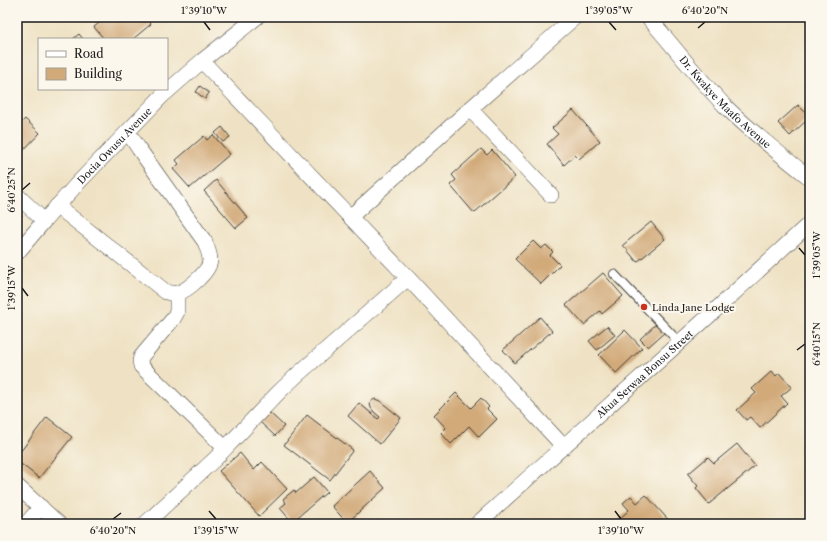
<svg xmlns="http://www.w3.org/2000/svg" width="827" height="541" font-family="'Libre Caslon Text',serif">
<rect width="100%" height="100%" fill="#fbf7ec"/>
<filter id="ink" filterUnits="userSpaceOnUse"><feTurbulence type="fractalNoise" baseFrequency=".025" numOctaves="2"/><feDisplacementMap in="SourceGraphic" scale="8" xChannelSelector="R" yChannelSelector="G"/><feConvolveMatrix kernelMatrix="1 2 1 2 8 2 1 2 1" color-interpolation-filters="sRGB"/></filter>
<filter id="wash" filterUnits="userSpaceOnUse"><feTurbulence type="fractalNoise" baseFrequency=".012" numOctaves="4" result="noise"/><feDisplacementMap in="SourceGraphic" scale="16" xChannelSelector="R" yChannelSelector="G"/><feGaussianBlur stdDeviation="0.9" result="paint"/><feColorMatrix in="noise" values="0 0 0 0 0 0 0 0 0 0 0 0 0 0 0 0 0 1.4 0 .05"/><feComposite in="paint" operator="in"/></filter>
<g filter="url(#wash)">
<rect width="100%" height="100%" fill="#efe2c4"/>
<g id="blocks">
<g fill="#d2aa7a">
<path d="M107,17H145L151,24L133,39H104L94,27Z"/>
<path d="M79,34L83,39H73Z"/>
<path d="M200,86L209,93L205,99L196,92Z"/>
<path d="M798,105L810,117L790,136L778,123Z"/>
<path d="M573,110L600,141L579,159L575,155L564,165L547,144L558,134L552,128Z"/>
<path d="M25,119L40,133L17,157V127Z"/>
<path d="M222,127L230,137L223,142L215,133Z"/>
<path d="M213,135L230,154L190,188L173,169L179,164L176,160L204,136L207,140Z"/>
<path d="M481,149L487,155L492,150L515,177L474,213L450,185L456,180L452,175Z"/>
<path d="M216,180L248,218L236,228L204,191Z"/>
<path d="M17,211L22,215L17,223Z"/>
<path d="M651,222L665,239L637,262L623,245Z"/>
<path d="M533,241L541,249L546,245L553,252L550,255L560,265L541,284L515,259Z"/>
<path d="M603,273L623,296L602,314L600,311L584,325L566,305Z"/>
<path d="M540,317L552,331L515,363L503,350Z"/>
<path d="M657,323L665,332L648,347L640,339Z"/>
<path d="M607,326L615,335L597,350L589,341Z"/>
<path d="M625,330L642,348L616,373L599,355Z"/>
<path d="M772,371L776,376L779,373L792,387L781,396L787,403L760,428L750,417L746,420L737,410L756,393L752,389Z"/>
<path d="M456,393L471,408L481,398L489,407L487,409L497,419L479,437L469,426L451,444L441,433L446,428L434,415Z"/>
<path d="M375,399L380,401L401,418L380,444L348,416L359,403L378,419L380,417L374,412L371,408L370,404L371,401Z"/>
<path d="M270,413L284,426L275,436L260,422Z"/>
<path d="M307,415L353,450L330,480L284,445Z"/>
<path d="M47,417L72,437L39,478L17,461V456Z"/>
<path d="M737,444L755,466L709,504L696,488L698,486L688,474L708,457L714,463Z"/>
<path d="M240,453L254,470L262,462L287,489L259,516L219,471Z"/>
<path d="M370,471L385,488L347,523L332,506Z"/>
<path d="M314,477L327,492L292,522L280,508L286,503L283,499L294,490L296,493Z"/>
<path d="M646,495L672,524H620L617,521L629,510L623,503L631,496L637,503Z"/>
</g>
</g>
</g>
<g filter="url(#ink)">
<use href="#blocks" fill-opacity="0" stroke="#3c3a35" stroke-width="1"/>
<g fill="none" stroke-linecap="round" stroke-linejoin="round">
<g stroke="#3c3a35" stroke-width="10">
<path id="lane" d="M614,274L679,342"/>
</g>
<g stroke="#3c3a35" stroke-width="16">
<g id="street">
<path id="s1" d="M648,17C675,48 700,81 728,109C754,134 782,156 810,178"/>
<path d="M202,61L408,278L564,447"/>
<path d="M470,109L551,195"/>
<path d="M17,195L44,221"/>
<path d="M57,206L166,292C170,293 174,294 178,293C188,290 210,271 210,260C210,254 207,248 205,242L139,149L128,132"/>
<path d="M350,217L470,109L575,17"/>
<path id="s2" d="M17,253L44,221L77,184L162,96L202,61L257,17"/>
<path d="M177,294V312L173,319L141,357L140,361L141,366L225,448"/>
<path d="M17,486L59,524"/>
<path d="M26,524L41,507"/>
<path d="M145,524L216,458L279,392L297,375L408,278"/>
<path id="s3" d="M477,524L710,315L810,223"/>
</g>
</g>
<use href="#lane" stroke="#fff" stroke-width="8"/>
<use href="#street" stroke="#fff" stroke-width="15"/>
</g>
</g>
<path fill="none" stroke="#1c1c1c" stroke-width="1.5" d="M204,22L210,30M609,22L616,30M698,28L705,22M22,190L30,183M799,248L805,255M22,288L28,296M797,350L805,344M209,511L216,519M615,511L621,519M113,519L121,513"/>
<circle fill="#c8321e" stroke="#fbf7ec" stroke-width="1.5" cx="644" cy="307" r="4"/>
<g text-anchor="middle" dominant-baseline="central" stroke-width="4" stroke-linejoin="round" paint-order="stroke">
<g font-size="10" fill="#1c1c1c" stroke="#fbf7ec">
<text stroke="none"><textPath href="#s1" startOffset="115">Dr. Kwakye Maafo Avenue</textPath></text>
<text stroke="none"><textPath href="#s2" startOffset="145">Docia Owusu Avenue</textPath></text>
<text stroke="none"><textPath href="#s3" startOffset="225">Akua Serwaa Bonsu Street</textPath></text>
</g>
<g font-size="10" fill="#1c1c1c" stroke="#fbf7ec" text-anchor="start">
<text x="652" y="307">Linda Jane Lodge</text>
</g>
</g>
<rect width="827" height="541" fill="none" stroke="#fbf7ec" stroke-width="44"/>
<rect x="38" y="38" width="130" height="52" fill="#fbf7ec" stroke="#a29f99"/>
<rect x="46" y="51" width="20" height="6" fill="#ffffff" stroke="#a29f99"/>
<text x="74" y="58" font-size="12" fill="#1c1c1c">Road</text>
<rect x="46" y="68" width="20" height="12" fill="#d2aa7a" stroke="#a29f99"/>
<text x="74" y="78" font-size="12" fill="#1c1c1c">Building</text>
<rect x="22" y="22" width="783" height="497" fill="none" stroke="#1c1c1c" stroke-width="1.5"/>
<g font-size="10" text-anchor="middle" fill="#1c1c1c">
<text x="204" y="14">1°39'10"W</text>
<text x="609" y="14">1°39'05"W</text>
<text x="705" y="14">6°40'20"N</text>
<text transform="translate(11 190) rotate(-90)" y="4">6°40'25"N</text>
<text transform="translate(816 255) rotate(-90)" y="4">1°39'05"W</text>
<text transform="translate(11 288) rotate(-90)" y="4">1°39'15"W</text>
<text transform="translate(816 344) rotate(-90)" y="4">6°40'15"N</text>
<text x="113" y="534">6°40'20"N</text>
<text x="216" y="534">1°39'15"W</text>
<text x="621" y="534">1°39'10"W</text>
</g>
</svg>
